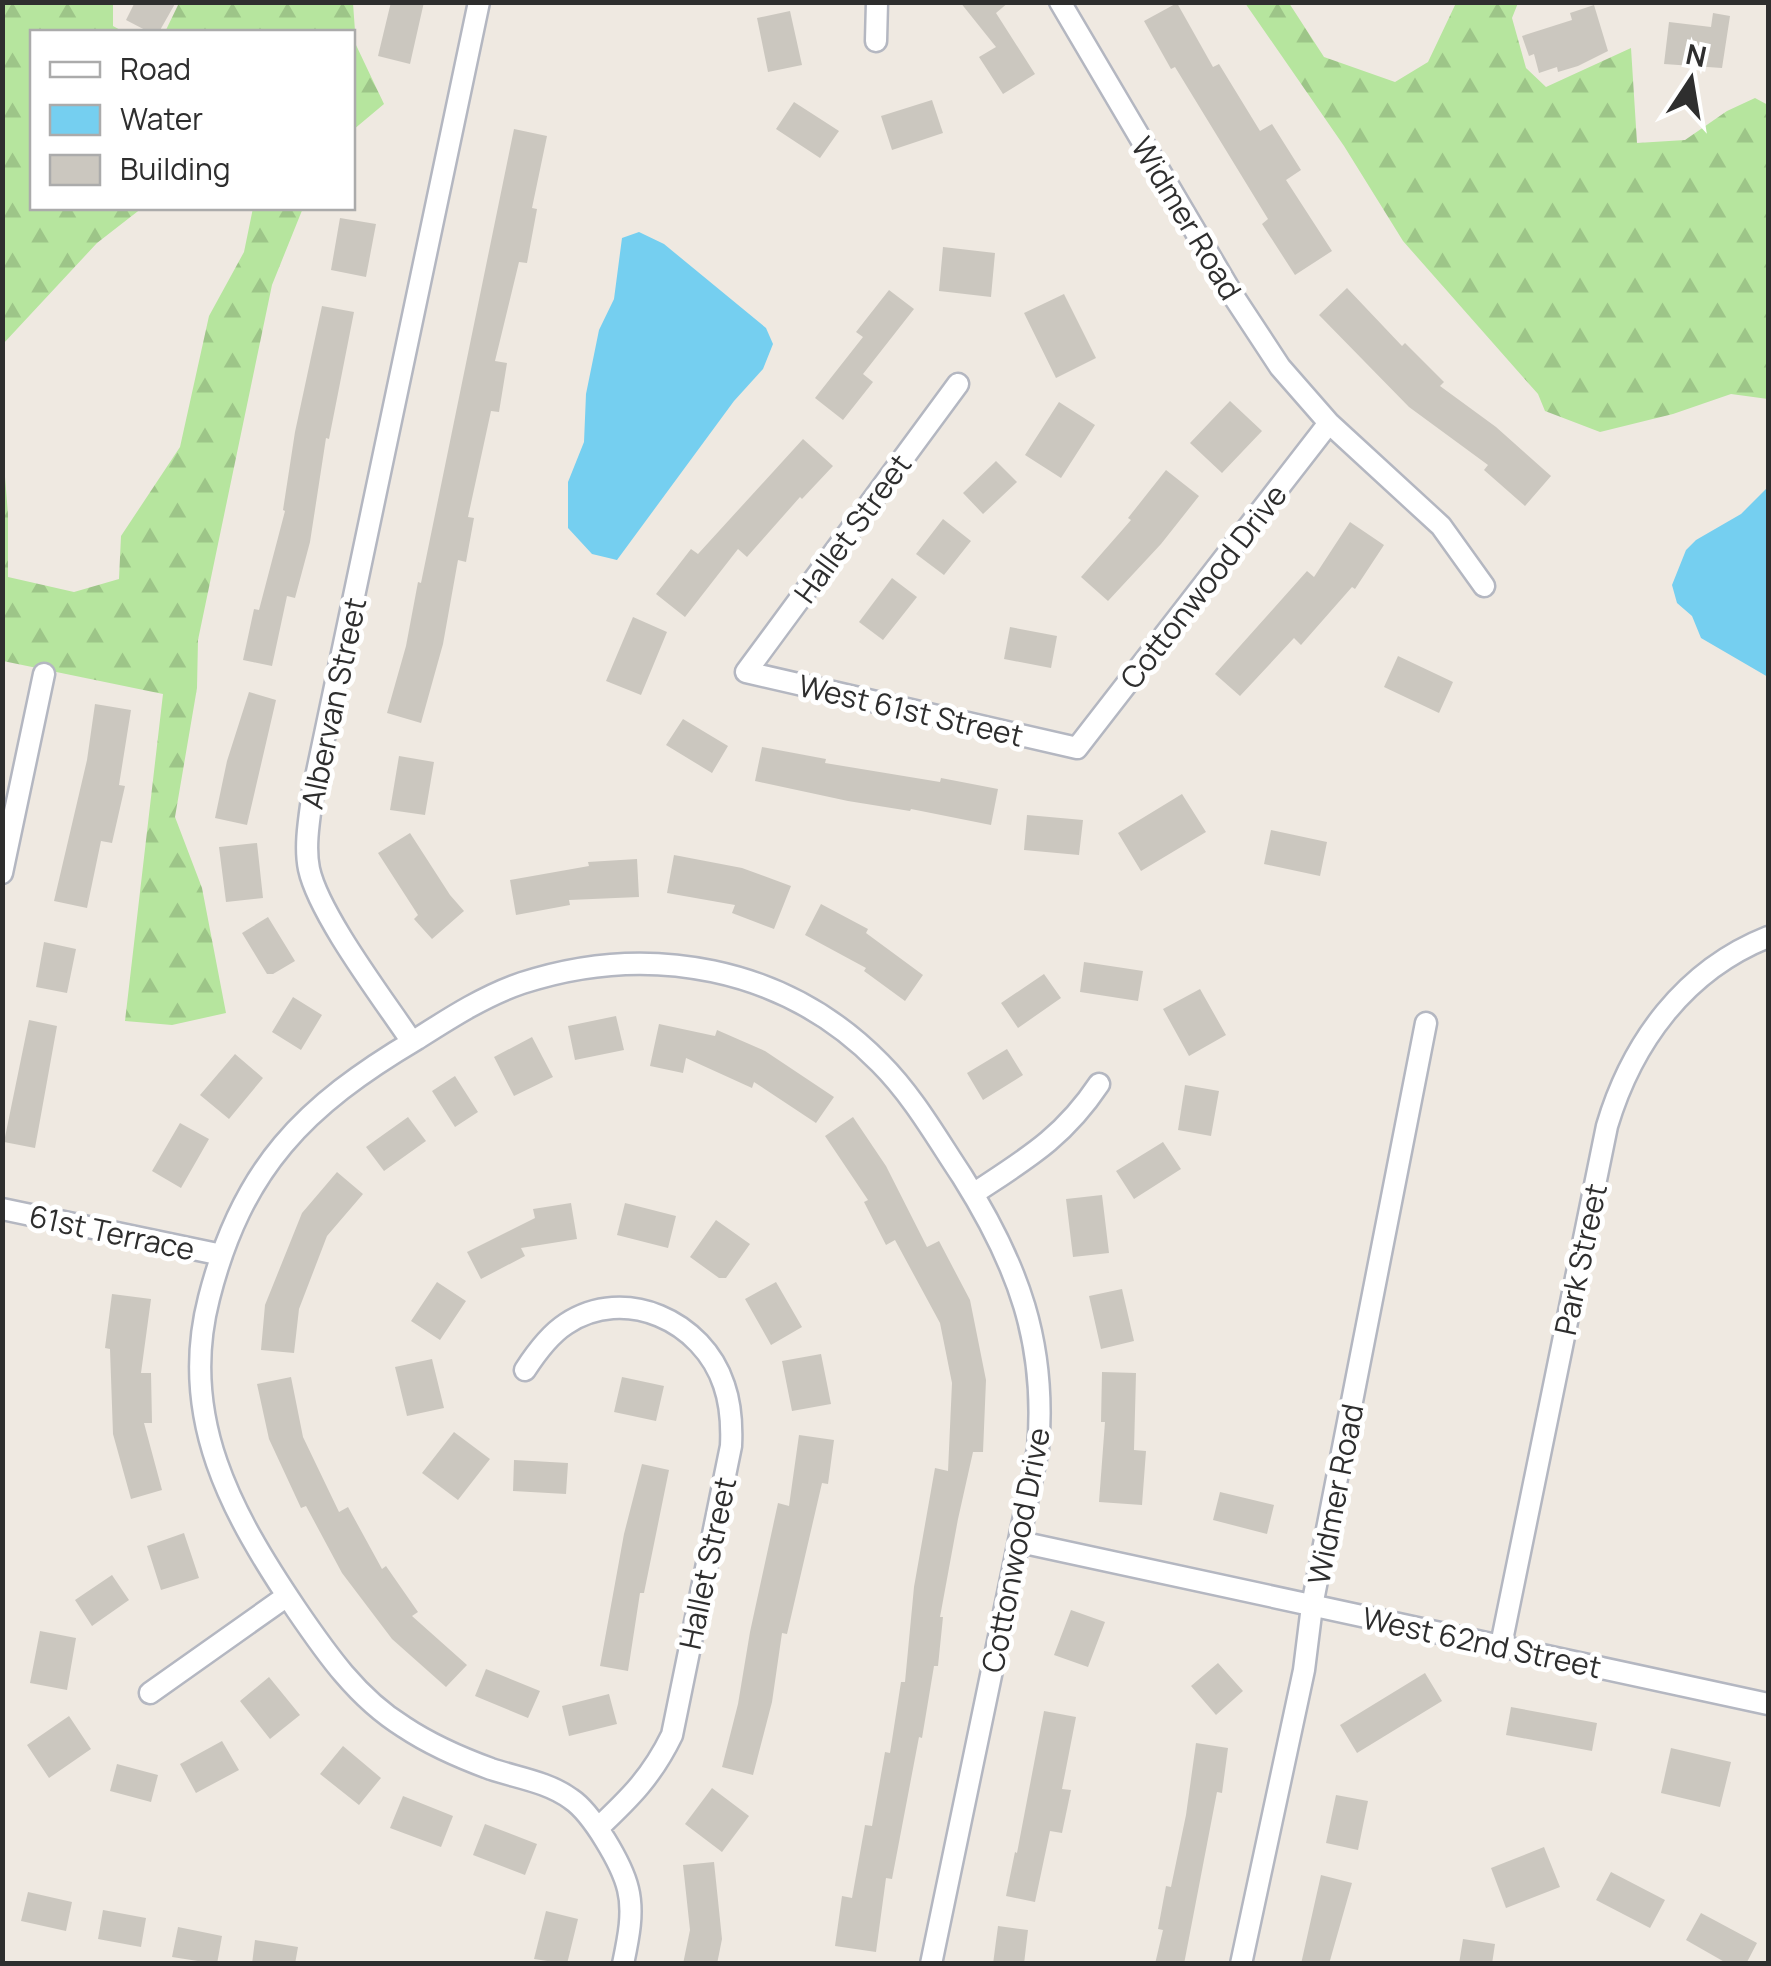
<svg xmlns="http://www.w3.org/2000/svg" width="1771" height="1966" font-family="Manrope,sans-serif">
	<defs>
		<pattern id="forest-firs" width="22" height="20" patternUnits="userSpaceOnUse" patternTransform="scale(2.5)"><rect width="22" height="20" fill="#b6e59e"/><path d="M5 1l3.5 6h-7zM16 11l3.5 6h-7z" fill="#9dc588"/></pattern>
	</defs>
	<rect width="100%" height="100%" fill="#efe9e1"/>
	<path fill="url(#forest-firs)" d="M3,2L113,3V26L124,32H32V208H142L97,243L3,344Z
		M179,3H353L356,45L384,104L353,130L352,32H165Z
		M1245,3H1289L1324,57L1395,82L1428,62L1456,3H1518L1512,18L1526,68L1546,87L1631,48L1637,143L1685,140L1727,111L1755,98L1768,105V399L1731,394L1673,414L1600,432L1545,411L1538,394L1403,241L1344,146Z
		M253,208H303L272,285L198,640L197,688L175,817L202,888L226,1013L172,1025L125,1021L163,694L3,661V452L8,514V577L74,592L119,579L121,536L180,447L209,316L244,252Z"/>
	<path fill="#75cff0" d="M639,232L664,244L766,328L773,344L763,369L734,401L617,560L592,554L568,528V482L584,442L586,394L599,330L614,299L622,238Z
		M1768,487V677L1701,638L1692,616L1677,603L1672,585L1686,550L1696,540L1741,514Z"/>
	<path fill="#cbc7bf" d="M135,2H176L159,32H149L126,20Z
		M391,2H424L410,64L378,56Z
		M960,2H1009L996,13L1035,74L1003,94L979,57L996,47Z
		M1177,3L1213,67L1219,64L1260,131L1272,124L1301,170L1286,180L1332,251L1295,275L1262,224L1268,219L1175,67L1171,69L1144,21Z
		M1594,5L1608,51L1578,66L1558,72L1557,67L1539,73L1534,54L1529,56L1522,36L1572,20L1570,13Z
		M790,11L802,65L768,72L757,18Z
		M1713,13L1730,16L1722,68L1664,64L1669,22L1711,27Z
		M932,100L943,133L892,150L881,116Z
		M794,102L839,131L820,158L776,129Z
		M514,129L547,136L532,208L537,209L527,263L519,262L495,361L507,363L499,412L491,411L468,517L474,518L466,562L458,560L443,644L421,723L387,713L406,646L418,582L421,583Z
		M340,218L376,224L366,277L331,270Z
		M943,247L995,253L991,297L939,291Z
		M1347,288L1402,346L1405,343L1444,382L1440,386L1496,427L1551,476L1525,506L1484,470L1488,465L1409,407L1319,315Z
		M889,290L914,309L863,374L873,382L843,420L815,398L863,337L856,332Z
		M1064,294L1096,358L1056,378L1024,313Z
		M322,306L354,312L329,439L326,438L310,542L295,598L287,596L272,666L243,660L254,609L259,610L285,511L283,510L295,432Z
		M1230,401L1262,431L1222,473L1190,443Z
		M1059,402L1095,425L1061,478L1025,455Z
		M803,439L833,466L802,499L800,497L747,557L738,549L685,617L656,594L691,549L698,554Z
		M996,461L1017,482L983,514L963,493Z
		M1166,470L1199,496L1161,544L1108,601L1081,577L1131,520L1128,518Z
		M943,519L971,541L944,575L916,554Z
		M1350,522L1384,545L1355,589L1352,587L1301,645L1294,638L1240,696L1215,674L1307,571L1314,577Z
		M892,578L917,597L883,640L859,622Z
		M633,617L667,632L641,695L606,681Z
		M1010,627L1057,636L1051,668L1004,659Z
		M1398,656L1453,682L1439,713L1384,687Z
		M249,692L276,700L247,825L215,818L227,761Z
		M95,704L131,710L119,785L125,786L112,843L101,841L87,908L54,901L87,760Z
		M683,719L728,746L712,773L666,745Z
		M762,747L826,759L825,763L940,782L941,778L998,789L991,825L911,809L910,811L848,801L755,781Z
		M399,756L434,762L425,815L390,810Z
		M1182,794L1206,832L1141,871L1118,833Z
		M1027,815L1083,820L1079,855L1024,850Z
		M1271,830L1327,842L1320,876L1264,864Z
		M410,833L450,895L464,911L432,939L414,919L418,915L378,853Z
		M257,843L263,898L226,902L219,847Z
		M674,855L742,868L791,886L774,929L732,913L735,905L667,893Z
		M637,859L639,897L569,900L570,905L516,915L510,880L589,866L588,862Z
		M821,904L868,929L866,933L923,975L905,1001L864,971L866,968L805,935Z
		M268,917L295,961L273,974H267L242,933Z
		M44,942L76,949L67,993L36,987Z
		M1084,962L1143,971L1138,1001L1080,992Z
		M1044,974L1061,998L1018,1028L1001,1003Z
		M1200,989L1226,1035L1189,1056L1163,1009Z
		M293,997L322,1015L301,1050L272,1032Z
		M616,1016L624,1050L575,1060L568,1026Z
		M29,1020L57,1026L35,1148L4,1142Z
		M659,1024L715,1036L717,1030L765,1051L834,1097L816,1123L754,1082L752,1088L686,1058L683,1073L650,1066Z
		M532,1037L553,1077L514,1096L494,1057Z
		M1007,1049L1023,1075L983,1100L967,1073Z
		M235,1054L263,1078L229,1119L200,1095Z
		M455,1076L478,1112L455,1127L432,1091Z
		M1185,1085L1219,1091L1211,1136L1178,1130Z
		M408,1117L426,1141L384,1171L366,1147Z
		M853,1117L886,1166L927,1247L939,1241L970,1300L986,1380L983,1452H973L958,1519L940,1617H943L938,1666H934L922,1738L919,1737L892,1879L886,1878L876,1952L835,1946L842,1896L852,1898L865,1825L872,1826L885,1752L890,1753L901,1682H905L914,1587L935,1468L948,1471L952,1383L940,1323L895,1240L886,1245L864,1202L868,1200L825,1136Z
		M180,1123L209,1139L181,1188L152,1171Z
		M1163,1142L1181,1169L1134,1199L1116,1171Z
		M337,1172L363,1194L327,1236L299,1309L294,1353L261,1350L265,1305L302,1213Z
		M1102,1195L1109,1253L1073,1257L1066,1199Z
		M571,1203L577,1239L521,1248L525,1256L481,1279L467,1252L535,1218L533,1209Z
		M625,1203L676,1216L668,1248L617,1235Z
		M716,1220L750,1244L726,1278H719L690,1257Z
		M437,1282L466,1301L440,1340L411,1321Z
		M776,1282L802,1327L771,1345L745,1299Z
		M1122,1289L1134,1341L1101,1349L1089,1296Z
		M112,1294L151,1299L141,1373H151L152,1423H144L162,1490L131,1499L113,1434L110,1349L105,1348Z
		M821,1354L831,1404L792,1411L782,1361Z
		M432,1359L444,1408L407,1416L395,1367Z
		M1102,1372L1136,1373L1134,1450L1146,1451L1142,1505L1099,1502L1105,1422H1101Z
		M291,1377L303,1437L339,1512L348,1507L382,1569L386,1566L418,1612L412,1616L467,1665L446,1687L392,1639L342,1573L306,1506L301,1508L269,1439L257,1384Z
		M622,1377L664,1386L656,1421L614,1412Z
		M454,1432L490,1459L458,1500L422,1473Z
		M799,1435L834,1440L828,1484L822,1483L787,1634L782,1633L772,1702L753,1775L722,1767L738,1704L750,1632L778,1503L789,1506Z
		M514,1460L568,1463L566,1494L513,1491Z
		M642,1464L669,1470L644,1593H640L628,1671L600,1666L624,1534Z
		M1220,1492L1274,1505L1267,1534L1213,1520Z
		M184,1533L199,1578L161,1590L147,1546Z
		M112,1575L129,1600L92,1626L75,1600Z
		M1071,1610L1105,1622L1088,1667L1054,1655Z
		M40,1631L76,1638L67,1690L30,1683Z
		M1218,1663L1243,1691L1216,1715L1191,1686Z
		M486,1669L540,1691L528,1718L475,1696Z
		M1425,1673L1442,1701L1357,1753L1340,1725Z
		M269,1677L300,1715L270,1739L240,1701Z
		M609,1694L617,1724L569,1736L562,1706Z
		M1511,1707L1597,1723L1592,1751L1506,1735Z
		M1044,1711L1076,1717L1062,1789L1071,1790L1062,1833L1050,1831L1035,1902L1006,1896L1015,1852L1017,1853Z
		M69,1716L91,1749L49,1778L27,1745Z
		M222,1741L239,1770L196,1793L180,1764Z
		M1196,1743L1228,1748L1222,1793L1217,1792L1184,1964H1155L1163,1930L1158,1929L1166,1886L1171,1887L1186,1815Z
		M343,1746L381,1778L359,1805L320,1774Z
		M1671,1748L1731,1762L1720,1807L1661,1793Z
		M117,1764L158,1775L151,1802L110,1791Z
		M712,1788L749,1816L722,1852L685,1824Z
		M1336,1795L1368,1801L1358,1850L1326,1843Z
		M403,1796L453,1816L441,1847L390,1828Z
		M485,1824L537,1844L525,1875L473,1855Z
		M1544,1847L1560,1887L1506,1908L1491,1868Z
		M714,1862L722,1939L717,1964H683L690,1930L683,1865Z
		M1611,1872L1665,1900L1650,1928L1596,1900Z
		M1321,1875L1352,1883L1329,1964H1301Z
		M28,1892L72,1902L66,1931L21,1921Z
		M103,1910L146,1918L141,1947L98,1939Z
		M546,1911L578,1919L567,1964L534,1959Z
		M1701,1913L1757,1943L1746,1964H1728L1686,1940Z
		M998,1926L1028,1930L1024,1964H993Z
		M178,1927L222,1936L217,1964L172,1957Z
		M1463,1939L1495,1944L1492,1964H1459Z
		M255,1940L298,1947L295,1964H252Z"/>
	<g fill="none" stroke-linecap="round" stroke-linejoin="round">
		<defs>
			<path id="minor" d="M1060,2L1234,297L1280,367L1329,423L1441,526L1484,586
				M876,41L877,2
				M958,384L746,672L1077,748L1329,423
				M2,873L44,674
				M412,1042C384,1000 319,915 309,869C304,845 310,815 313,791L479,2
				M973,1194C1026,1159 1063,1138 1099,1084
				M2,1209L222,1255
				M525,1370C536,1353 549,1335 566,1324C625,1285 703,1321 724,1385C731,1405 732,1425 731,1446L672,1735C652,1776 631,1797 598,1828
				M1020,1542L1768,1704
				M1501,1645L1607,1126C1632,1042 1685,970 1768,937
				M150,1693L287,1596
				M623,1964C628,1940 634,1913 628,1889C622,1864 592,1813 571,1799C548,1782 518,1778 491,1769C461,1758 431,1745 404,1727C357,1698 326,1653 296,1609C232,1514 178,1418 209,1298C242,1168 304,1106 417,1039C450,1018 484,996 522,983C648,942 785,966 880,1063C913,1096 936,1137 962,1176C1018,1265 1047,1343 1038,1449L931,1964
				M1241,1964L1304,1670L1312,1606L1426,1023"/>
		</defs>
		<use href="#minor" stroke="#b4b7c1" stroke-width="25"/>
		<use href="#minor" stroke="#fff" stroke-width="20"/>
	</g>
	<g text-anchor="middle" dominant-baseline="central" stroke-width="10" stroke-linejoin="round" paint-order="stroke">
		<g font-size="30" fill="#2e2e2e" stroke="#fff">
			<text transform="translate(1187 218) rotate(59)">Widmer Road</text>
			<text transform="translate(852 528) rotate(-54)">Hallet Street</text>
			<text transform="translate(1203 586) rotate(-52)">Cottonwood Drive</text>
			<text transform="translate(333 703) rotate(-78)">Albervan Street</text>
			<text transform="translate(911 710) rotate(13)">West 61st Street</text>
			<text transform="translate(112 1232) rotate(12)">61st Terrace</text>
			<text transform="translate(1580 1259) rotate(-78)">Park Street</text>
			<text transform="translate(1335 1494) rotate(-79)">Widmer Road</text>
			<text transform="translate(1015 1550) rotate(-79)">Cottonwood Drive</text>
			<text transform="translate(707 1563) rotate(-78)">Hallet Street</text>
			<text transform="translate(1482 1642) rotate(12)">West 62nd Street</text>
		</g>
	</g>
	<rect width="1771" height="1966" fill="none" stroke="#2e2e2e" stroke-width="10"/>
	<rect x="30" y="30" width="325" height="180" fill="#ffffff" stroke="#ababab" stroke-width="2.5"/>
	<rect x="50" y="62" width="50" height="15" fill="#ffffff" stroke="#ababab" stroke-width="2.5"/>
	<text x="120" y="80" font-size="30" fill="#2e2e2e">Road</text>
	<rect x="50" y="105" width="50" height="30" fill="#75cff0" stroke="#ababab" stroke-width="2.5"/>
	<text x="120" y="130" font-size="30" fill="#2e2e2e">Water</text>
	<rect x="50" y="155" width="50" height="30" fill="#cbc7bf" stroke="#ababab" stroke-width="2.5"/>
	<text x="120" y="180" font-size="30" fill="#2e2e2e">Building</text>
	<g transform="translate(1691 80) rotate(12)" stroke="#ffffff" stroke-width="8" paint-order="stroke">
	<path d="M0-8L18 38L0 25L-18 38Z" fill="#2e2e2e"/>
	<text y="-15" font-size="28" font-weight="bold" text-anchor="middle" fill="#2e2e2e">N</text>
	</g>
</svg>
